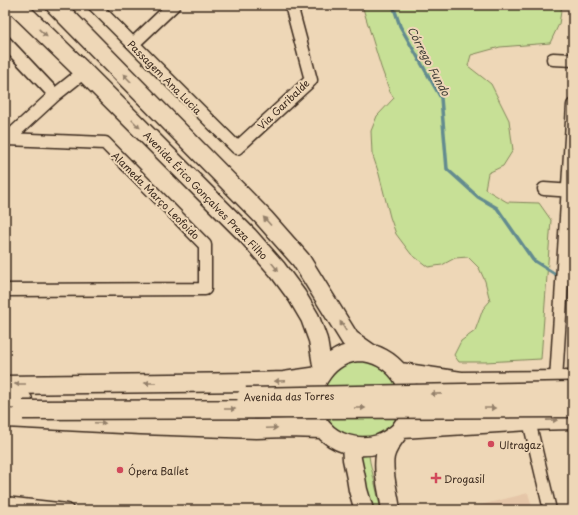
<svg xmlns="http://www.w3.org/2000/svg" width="578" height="515" font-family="'Playpen Sans',sans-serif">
	<rect width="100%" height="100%" fill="#eed7b7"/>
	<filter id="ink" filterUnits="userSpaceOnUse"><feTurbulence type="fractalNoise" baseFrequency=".025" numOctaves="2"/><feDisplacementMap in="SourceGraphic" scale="8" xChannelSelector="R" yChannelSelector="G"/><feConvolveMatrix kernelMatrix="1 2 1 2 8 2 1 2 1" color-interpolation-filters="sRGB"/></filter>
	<g filter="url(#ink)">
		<path fill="#e5c6a8" d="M528,493L533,510H462Z"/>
		<path fill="#c7e096" stroke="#81855a" d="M362,5H562L559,24L550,43L500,47L471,55L468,66L491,84L509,120L513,150L503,166L488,173L485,189L507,202L539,203L551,220L541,359L485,362H459L454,355L461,341L475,331L483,309L490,301L485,281L479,268L468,257L455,258L442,265L428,267L411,254L396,234L390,217L379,174L372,153L371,131L377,116L394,98L390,92L381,67Z
			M367,360L397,377L400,419L381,437L358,440L340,433L332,425L326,415L324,392L328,381L333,374L341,367L346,364L356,361Z
			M360,452L372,453L369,456L370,462L381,510H370Z"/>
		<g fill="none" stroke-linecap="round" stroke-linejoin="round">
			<path stroke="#638b8f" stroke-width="3.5" d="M393,5L400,26L441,98L447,169L478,197L497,208L533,260L560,277
				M565,279L573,280"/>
			<defs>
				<path id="minor" d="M94,5L237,148L311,80L291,5
					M5,42L55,95
					M133,44L174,5
					M553,59L573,60
					M5,141L55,95L84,72
					M544,189L573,191
					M5,290L205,289V245L105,143L7,139
					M556,380L573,105
					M529,421L550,510
					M5,503L67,510"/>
				<path id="primary" d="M15,5L84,72L248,236L277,269L297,296L310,318L318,340L323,371
					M55,5L264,218L301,260L350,339L370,353
					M400,372L461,381L573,380
					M5,385L253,382L284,381L319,376
					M5,399L23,400
					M5,418L141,425L256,429L288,428L322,429
					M351,446L352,459L356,478L358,490L364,510
					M391,510C389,494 382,472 385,456C388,442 401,432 407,419C420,388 392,352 359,352C344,353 332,360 323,372C291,413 334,457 379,444C388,441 395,435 402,429L529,421L573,420"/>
			</defs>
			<use href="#minor" stroke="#3b2a1e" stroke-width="15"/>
			<use href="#primary" stroke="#3b2a1e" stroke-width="21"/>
			<use href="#minor" stroke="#eed7b7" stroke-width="12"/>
			<use href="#primary" stroke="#eed7b7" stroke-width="18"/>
			<defs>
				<path id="primary-bridge" d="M246,397L573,391
					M23,410L573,408"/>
			</defs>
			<use href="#primary-bridge" stroke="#3b2a1e" stroke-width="21" stroke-linecap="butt"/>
			<use href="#primary-bridge" stroke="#eed7b7" stroke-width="18"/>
		</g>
		<defs><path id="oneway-solid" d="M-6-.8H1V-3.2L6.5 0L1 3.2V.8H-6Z"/></defs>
		<g fill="#94806a">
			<use href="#oneway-solid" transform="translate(43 33) rotate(44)"/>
			<use href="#oneway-solid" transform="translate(127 78) rotate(-134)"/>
			<use href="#oneway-solid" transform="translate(136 124) rotate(45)"/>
			<use href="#oneway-solid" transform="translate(267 221) rotate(-132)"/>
			<use href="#oneway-solid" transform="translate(275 267) rotate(51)"/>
			<use href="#oneway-solid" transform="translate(343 326) rotate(-122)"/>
			<use href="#oneway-solid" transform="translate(280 381) rotate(177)"/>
			<use href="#oneway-solid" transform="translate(150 383) rotate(180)"/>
			<use href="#oneway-solid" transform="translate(20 384) rotate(180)"/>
			<use href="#oneway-solid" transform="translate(436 394) rotate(179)"/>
			<use href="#oneway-solid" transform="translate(360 408)"/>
			<use href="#oneway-solid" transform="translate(490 408)"/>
			<use href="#oneway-solid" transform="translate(230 409)"/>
			<use href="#oneway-solid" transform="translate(552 420) rotate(-1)"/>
			<use href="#oneway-solid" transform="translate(100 423) rotate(3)"/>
			<use href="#oneway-solid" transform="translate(272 428) rotate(-2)"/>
		</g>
	</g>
	<g fill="#d1495b" stroke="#eed7b7" stroke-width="1.5">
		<circle cx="491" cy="444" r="4"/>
		<circle cx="120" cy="470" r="4"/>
		<path d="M434 472h4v4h4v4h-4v4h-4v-4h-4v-4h4z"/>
	</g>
	<g text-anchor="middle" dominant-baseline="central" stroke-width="4" stroke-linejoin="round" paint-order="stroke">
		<g font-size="10" fill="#3b2a1e" stroke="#eed7b7">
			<text transform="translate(165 77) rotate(45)">Passagem Ana Lucia</text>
			<text transform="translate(283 104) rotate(-44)">Via Garibalde</text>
			<text transform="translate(156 195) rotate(45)">Alameda Março Leofoido</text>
			<text transform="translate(206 195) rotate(46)">Avenida Érico Gonçalves Preza Filho</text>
			<text transform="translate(289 396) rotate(-1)">Avenida das Torres</text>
		</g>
		<g font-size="10" fill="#3b2a1e" stroke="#eed7b7" text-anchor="start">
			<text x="499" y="444">Ultragaz</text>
			<text x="128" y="470">Ópera Ballet</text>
			<text x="444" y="478">Drogasil</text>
		</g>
		<g font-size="11" font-style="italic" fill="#45423a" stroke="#eed7b7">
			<text transform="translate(429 61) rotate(62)">Córrego Fundo</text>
		</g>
	</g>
	<rect width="578" height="515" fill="none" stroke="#eed7b7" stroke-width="20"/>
	<rect x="10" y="10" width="558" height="495" fill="none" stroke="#3b2a1e" stroke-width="1.5" filter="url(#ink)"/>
</svg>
